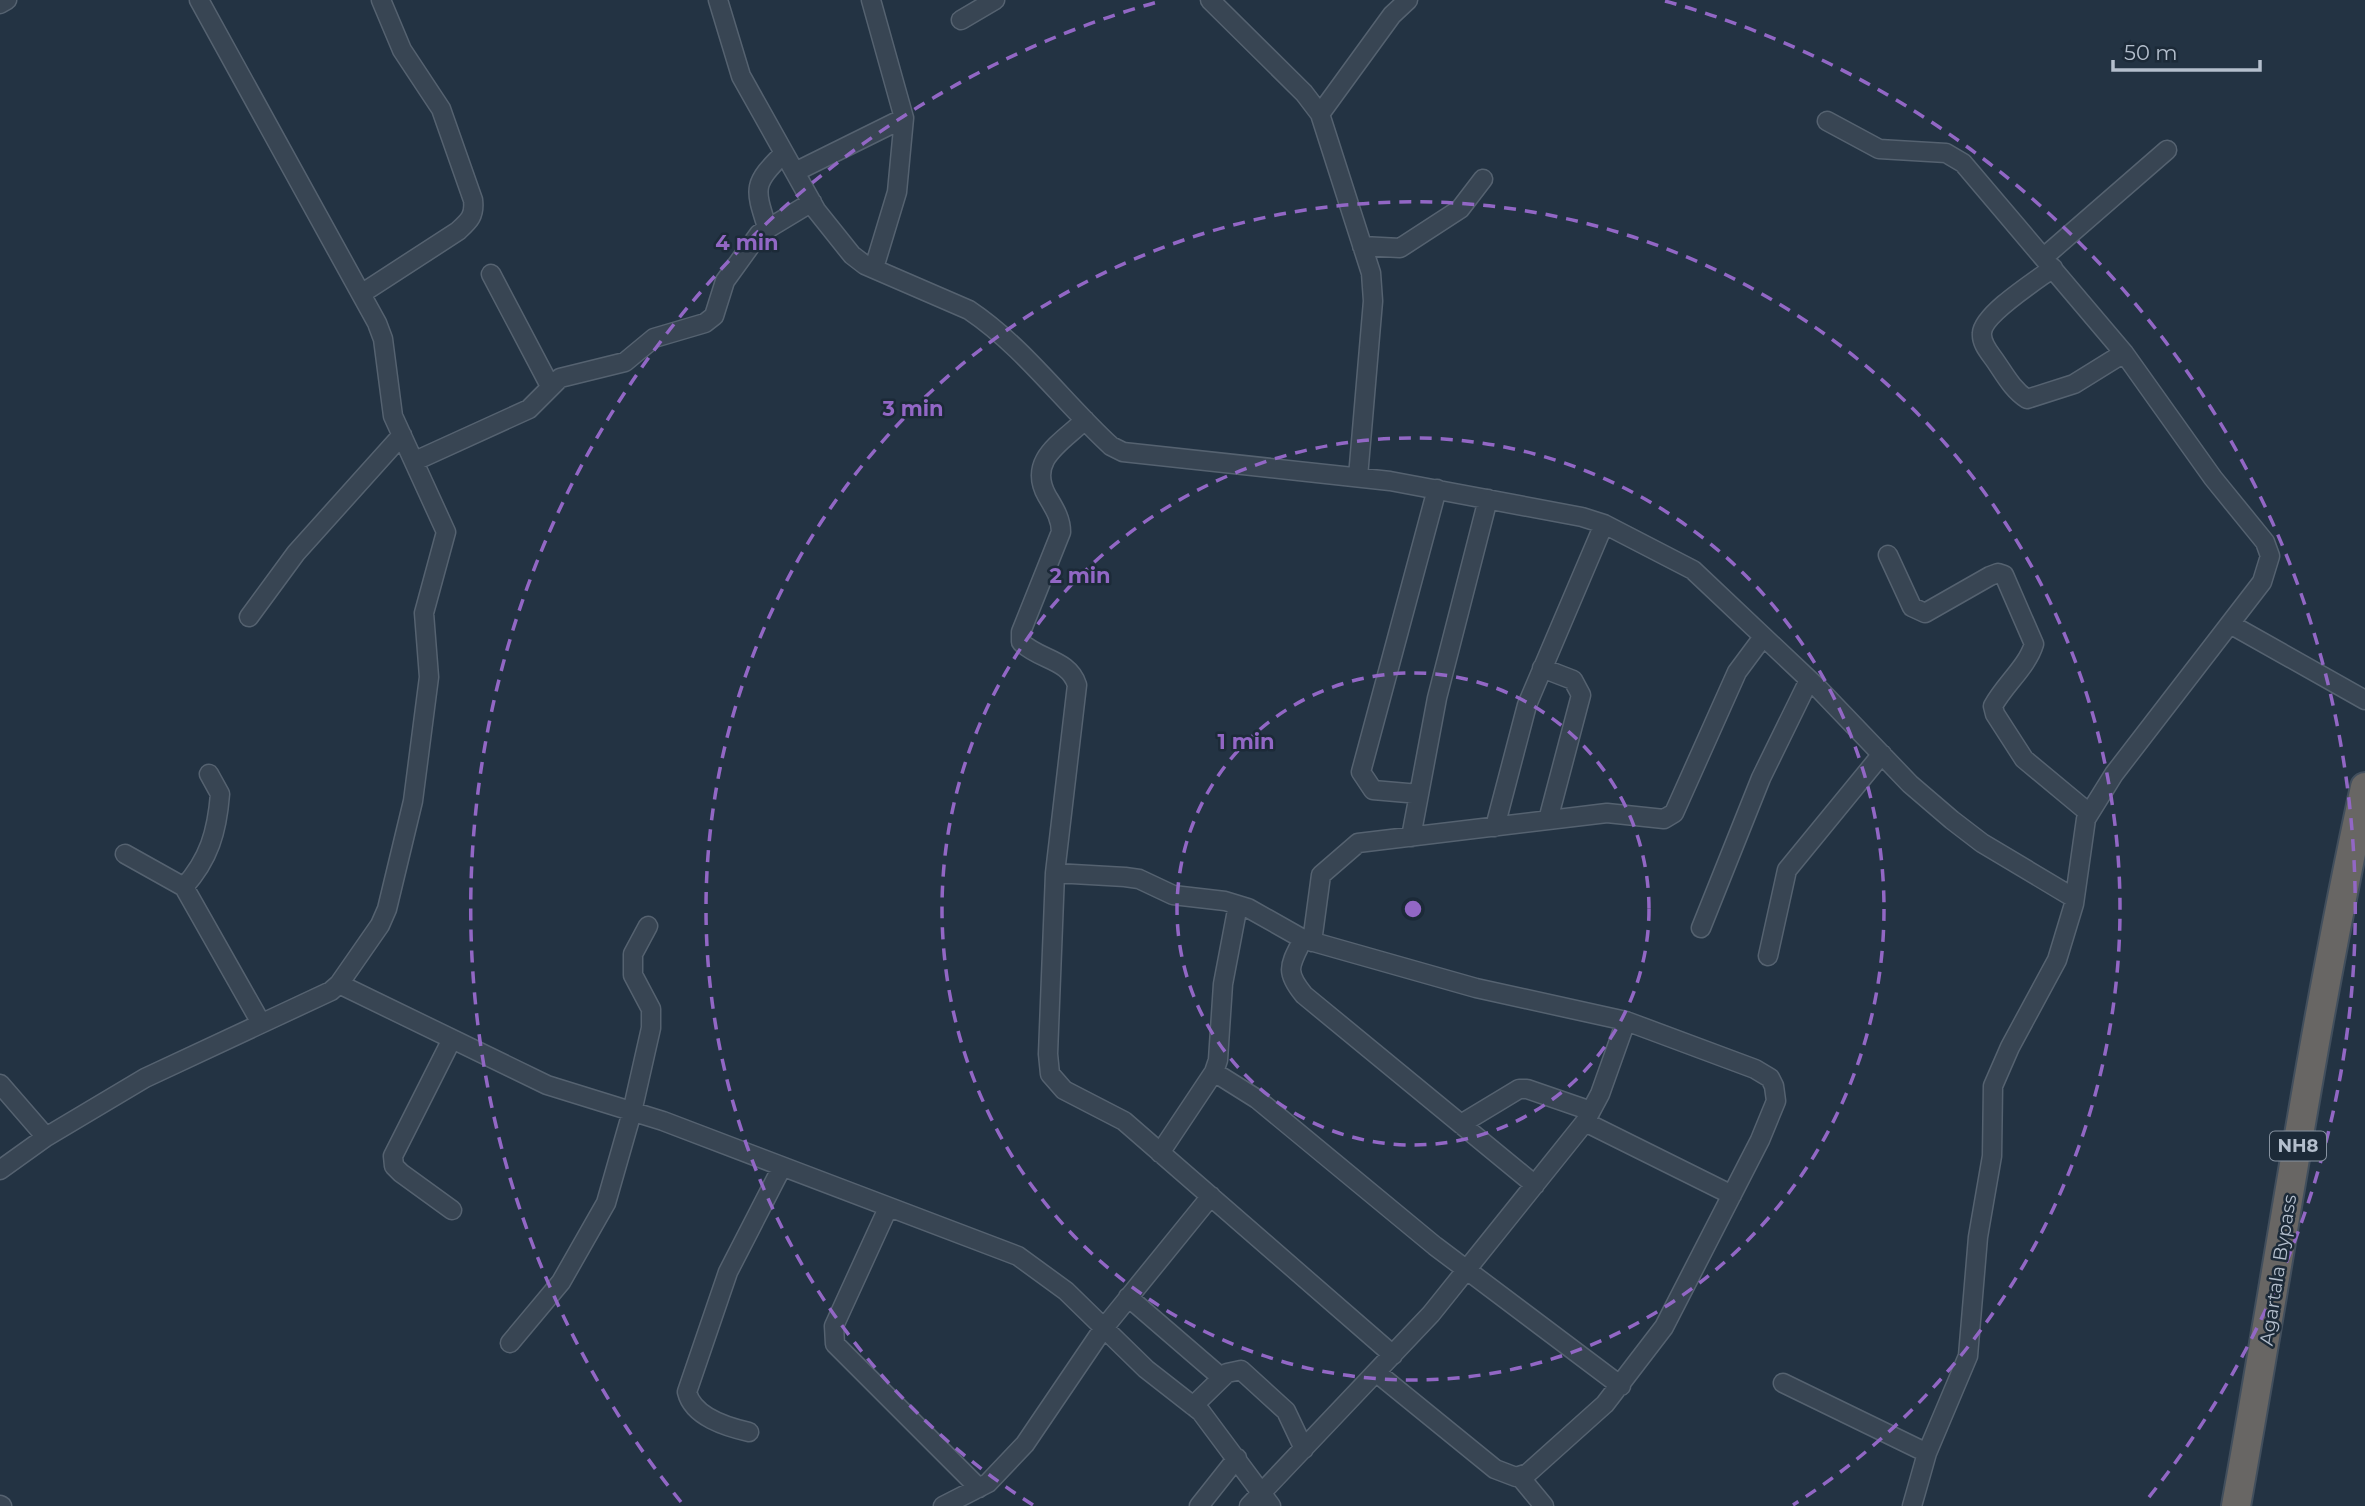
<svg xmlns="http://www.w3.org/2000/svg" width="2365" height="1506" font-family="Montserrat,sans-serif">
	<rect width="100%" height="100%" fill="#233343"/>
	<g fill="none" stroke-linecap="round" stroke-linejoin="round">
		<defs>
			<path id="minor" d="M718,0L741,76L816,210L852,255L865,265L969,310C1024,347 1063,402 1111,446L1123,452L1390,481L1582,517L1604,524L1693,570L1818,688L1910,784L1952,820L1982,843L2074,898
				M871,0L904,118L897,192L874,268
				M1210,0L1304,93L1320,114L1371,273L1373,301L1358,477
				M0,4L7,0
				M961,20L995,0
				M1320,114L1392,15L1408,0
				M1827,121L1879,149L1946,153L1963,163L2124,353L2213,478L2265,542L2270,556L2262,582L2114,774L2086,819L2074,904L2057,960L2010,1047L1993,1086L1992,1156L1978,1237L1968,1356L1927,1453L1912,1506
				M795,172L904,118
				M767,227C754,187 753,184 784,153
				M1362,246L1400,248L1460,209L1483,179
				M2044,257L2167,150
				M2053,268C2037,280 1983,314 1982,333C1981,344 1990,353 1996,362C2005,375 2013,390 2027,399L2074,384L2124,353
				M491,274L550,386
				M361,294L458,231C469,221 475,216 473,200L441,109L402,50L381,0
				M1085,420C1061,443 1027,460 1047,496C1054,508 1061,518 1061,532L1021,632V642C1039,660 1069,659 1077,685L1055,873L1048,1054L1050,1074L1064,1090L1124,1121L1393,1355
				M415,461L529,409L560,378L625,362L654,338L705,323L714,316L725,281L759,234L812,202
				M1888,555L1912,607L1925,613L1990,576L1998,573L2004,575L2034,644C2027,667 2005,684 1993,706L1995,714L2024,759L2089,813
				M249,617L296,553L402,435
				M2230,624L2365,700
				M1542,668L1573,680L1581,695L1548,820
				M1419,794L1373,790L1361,772L1437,489
				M1495,827L1527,705L1604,524
				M1411,837L1437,698L1488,499
				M125,854L184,887L261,1023
				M1055,873L1125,877L1139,879L1173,895L1225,901L1248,908L1303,939L1476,988L1626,1021L1755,1069L1770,1078L1774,1086L1776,1101L1760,1140L1664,1327L1605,1404L1528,1473L1516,1477L1495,1469L1377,1373
				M184,887C209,859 217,832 220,794L209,774
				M1701,928L1761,778L1809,680
				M1303,939C1290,965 1284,971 1304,995L1535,1185
				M1312,942L1321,875L1358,843L1607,813L1664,819L1674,813L1737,672L1763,637
				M1768,956L1787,870L1882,754
				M339,984L547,1085L663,1121L1018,1256L1066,1291L1146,1369L1201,1412L1271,1506
				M452,1039L393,1156L394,1166L401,1173L452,1210
				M1214,1072L1257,1099L1435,1246L1621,1386
				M0,1084L46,1137
				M1585,1122L1732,1195
				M1461,1124L1519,1089H1527L1591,1111
				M1160,1153L1214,1072L1218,1060L1223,984L1238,905
				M0,1170L46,1137L145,1078L331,991L339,984L380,925L387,909L413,801L429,677L424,613L446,532L393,416L383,339L377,323L199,0
				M888,1208L834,1326L835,1344L979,1488
				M1128,1297L1222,1378
				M510,1343L561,1282L606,1203L632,1112L651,1028V1009L633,975V954L648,926
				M1783,1383L1927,1453
				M1193,1406L1227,1373L1241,1370L1286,1411L1304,1449
				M749,1432C727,1427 693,1417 687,1392L728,1272L782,1167
				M1520,1477L1544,1506
				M0,1505L2,1506
				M943,1506L988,1483L1025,1444L1103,1329L1211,1196
				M1199,1506L1237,1458
				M1249,1506L1431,1314L1585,1122L1600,1094L1626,1021"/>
			<path id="trunk" d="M2236,1506C2279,1266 2313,1025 2365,787"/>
		</defs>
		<use href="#minor" stroke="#556270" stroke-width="21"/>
		<use href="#trunk" stroke="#424f5d" stroke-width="32"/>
		<use href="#minor" stroke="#384553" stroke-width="18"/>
		<use href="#trunk" stroke="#686664" stroke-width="28"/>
	</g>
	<g fill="none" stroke="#9267c5" stroke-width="3.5" stroke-dasharray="12 9">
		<circle cx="1413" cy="909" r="236"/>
		<circle cx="1413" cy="909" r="471"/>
		<path d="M1033 1505A707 707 0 1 1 1793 1505"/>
		<path d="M681 1502A942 942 0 0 1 1161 1M1665 1A942 942 0 0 1 2145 1502"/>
	</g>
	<g text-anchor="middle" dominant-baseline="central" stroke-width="5" stroke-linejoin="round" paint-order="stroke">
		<rect fill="#1c2a38" stroke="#8692a0" stroke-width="2" x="2270" y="1131.5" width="56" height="29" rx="5"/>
		<g font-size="18" font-weight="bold" fill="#b4bfcd">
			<text x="2298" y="1146">NH8</text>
		</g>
		<g font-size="19" fill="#b4bfcd" stroke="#1c2a38">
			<text transform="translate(2278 1270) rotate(-81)">Agartala Bypass</text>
		</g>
	</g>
	<circle cx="1413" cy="909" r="10" fill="#9267c5" stroke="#1c2a38" stroke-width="3.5"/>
	<g font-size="21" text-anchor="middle" font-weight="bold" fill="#9267c5" stroke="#1c2a38" stroke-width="5" stroke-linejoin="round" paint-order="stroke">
		<text x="747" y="250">4 min</text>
		<text x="913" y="416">3 min</text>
		<text x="1080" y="583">2 min</text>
		<text x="1246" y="749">1 min</text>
	</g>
	<path d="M2113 60v10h147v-10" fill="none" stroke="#b4bfcd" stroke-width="3.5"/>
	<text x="2124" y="60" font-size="21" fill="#b4bfcd" stroke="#1c2a38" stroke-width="5" paint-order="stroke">50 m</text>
</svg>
